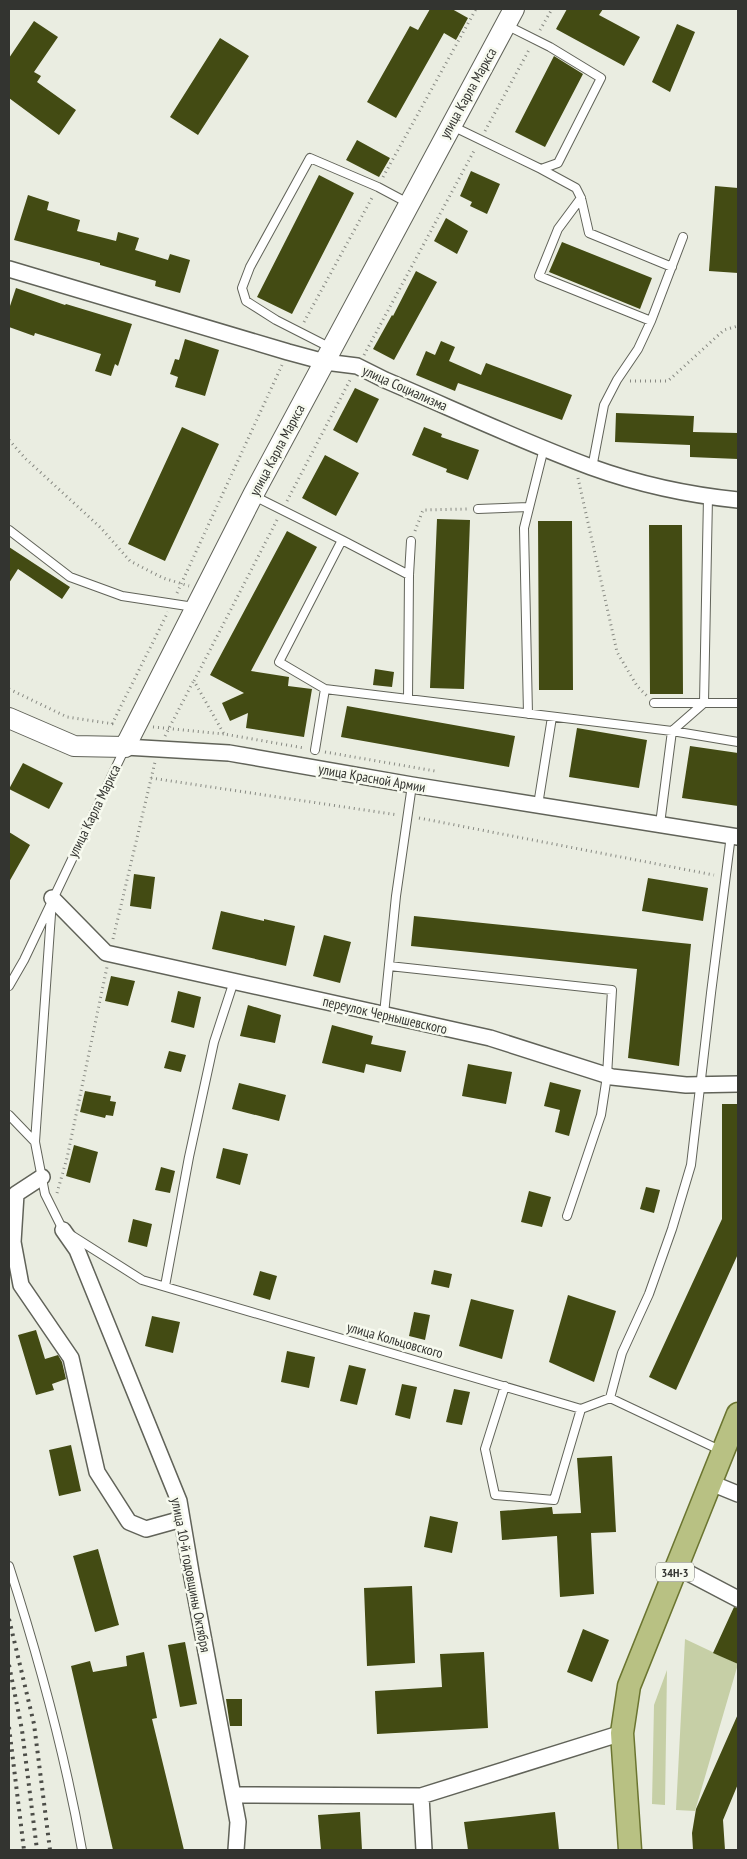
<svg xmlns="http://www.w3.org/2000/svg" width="747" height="1859" font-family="'PT Sans Narrow',sans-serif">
	<rect width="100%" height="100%" fill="#eaede1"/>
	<path fill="#c6cfa6" d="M685,1639L738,1664L695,1811L676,1810Z
		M667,1670L665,1805L652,1804L654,1705Z"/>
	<path fill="#434b13" d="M430,9H452L468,18L456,40L444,33L396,118L367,102L410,26L418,30Z
		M567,9H603L599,15L640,37L624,66L556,29Z
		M34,21L58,37L34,72L41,76L37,82L76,110L59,135L9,98V58Z
		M677,24L695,32L670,92L652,82Z
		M220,38L249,56L198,135L170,117Z
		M554,56L583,74L545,147L515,132Z
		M357,140L390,158L379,177L346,160Z
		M471,171L500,184L487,214L470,206L472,202L460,196Z
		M319,175L354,193L292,314L257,297Z
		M715,186L738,188V273L709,271Z
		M28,195L49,202L47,210L80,220L77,231L116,241L118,232L139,238L135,250L168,260L170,254L190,260L180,293L155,286L156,281L100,265V263L14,240Z
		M446,218L468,231L457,254L434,241Z
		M562,242L652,278L640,309L549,272Z
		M416,271L437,282L394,360L373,349L392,315L393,316Z
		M16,288L65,305L66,304L132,324L118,366L115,364L111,376L95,371L101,354L35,333L34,336L9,327V309Z
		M185,339L219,350L205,396L175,387L178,377L170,374L175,359L179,360Z
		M441,341L455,347L449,361L481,375L486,363L572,395L562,420L458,383L455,391L416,375L426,351L435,355Z
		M355,388L379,399L357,443L333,430Z
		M616,413L694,416L693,432L738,433V459L690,457V445L615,442Z
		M182,427L219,444L165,561L128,544Z
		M424,427L442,434L441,437L479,450L468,480L446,472L447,469L412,455Z
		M325,455L359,473L336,516L302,498Z
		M437,519L470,520L464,689L430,688Z
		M538,521H572L573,690H539Z
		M649,525H682L683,694H650Z
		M287,531L317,547L251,671L289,677L288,686L312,689L304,737L246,728L248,713L230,721L222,703L244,693L210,675Z
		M9,547L70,587L62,599L18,569L9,583Z
		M375,669L394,672L392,687L373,685Z
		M347,706L515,736L509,767L341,737Z
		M577,728L647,740L639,788L569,777Z
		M690,746L738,753V806L682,798Z
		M23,763L63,783L49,809L9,789Z
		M9,832L30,845L9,882Z
		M134,874L155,877L151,909L130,906Z
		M648,878L708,888L703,921L642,911Z
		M221,911L264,921V919L295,926L286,966L212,949Z
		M414,916L691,944L679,1066L628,1058L637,969L411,946Z
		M324,935L351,942L340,983L313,976Z
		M111,976L135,981L128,1006L105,1001Z
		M178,991L201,997L194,1028L171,1022Z
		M248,1005L281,1015L275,1043L240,1036Z
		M332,1025L373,1036L371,1044L406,1051L401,1072L366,1064L364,1073L322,1063Z
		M169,1051L186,1055L181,1072L164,1068Z
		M468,1064L512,1072L506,1104L462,1096Z
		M550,1082L581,1090L569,1136L555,1132L560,1110L544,1106Z
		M239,1083L286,1095L279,1121L232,1109Z
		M85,1091L111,1096L110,1101L116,1102L113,1116L106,1115L105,1118L80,1112Z
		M722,1104H738V1254L676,1390L649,1377L722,1219Z
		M74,1145L98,1152L90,1183L66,1176Z
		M223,1148L248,1154L240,1185L216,1178Z
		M161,1167L175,1171L170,1193L155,1190Z
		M646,1187L660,1190L654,1213L640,1209Z
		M529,1191L551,1197L542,1227L521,1222Z
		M133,1219L152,1224L147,1247L128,1242Z
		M434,1270L452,1274L449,1288L431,1284Z
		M260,1271L277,1276L270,1300L253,1295Z
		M568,1295L616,1311L594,1382L549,1362Z
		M471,1299L514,1310L502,1359L459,1346Z
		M414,1312L430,1315L425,1340L409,1336Z
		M152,1316L180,1322L173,1353L145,1346Z
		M36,1330L45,1359L58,1355L62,1362L66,1379L52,1384L54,1390L36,1395L18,1335Z
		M287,1351L315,1357L309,1388L281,1382Z
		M349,1365L366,1369L357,1405L340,1401Z
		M402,1384L417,1387L410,1419L395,1415Z
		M454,1389L470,1392L462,1425L446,1422Z
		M71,1445L81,1491L59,1496L49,1450Z
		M612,1456L616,1532L591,1533L594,1594L560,1597L557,1536L502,1540L500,1511L552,1507L553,1514L581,1513L577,1458Z
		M430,1516L458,1522L452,1553L424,1547Z
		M98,1549L119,1625L95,1632L73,1556Z
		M412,1586L415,1663L367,1666L364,1588Z
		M734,1607L738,1608V1664L713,1653Z
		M583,1629L609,1640L592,1682L567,1672Z
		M185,1642L197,1704L180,1707L168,1645Z
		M144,1652L157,1718L152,1719L184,1850H113L71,1666L90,1661L93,1672L127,1666L126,1656Z
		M484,1652L488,1728L377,1734L375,1691L442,1687L440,1654Z
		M226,1699H242V1726H230Z
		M738,1714V1784L723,1820L725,1850H693L692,1833L696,1809Z
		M360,1812L362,1850H321L318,1815Z
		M555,1812L559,1850H468L464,1822Z"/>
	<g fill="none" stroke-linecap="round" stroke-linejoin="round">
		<defs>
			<path id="service" d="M452,126L541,169L558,163L601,78L550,47L506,25
				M541,169L576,188L581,198L589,233L672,267
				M581,198L558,229L539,276L651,321
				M331,348L276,320L246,301L242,288L250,267L310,158L378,187L408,203
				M592,468L604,405L617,380L638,349L651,321L683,237
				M254,496L342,540L279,662L325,689L315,750
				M478,509L529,507
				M9,530L70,577L122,596L194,607
				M342,540L409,575
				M325,689L672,731L738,742
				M408,699L409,575L411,541
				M654,703H738
				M528,714L524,528L544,448
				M538,805L552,717
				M660,824L672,731L704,703L708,497
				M52,900L35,1142L45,1194L63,1230L142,1280L581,1409L610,1398L722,1451
				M389,966L612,990L607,1076L601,1115L567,1216
				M9,986L24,960L125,748
				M384,1014L396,896L412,785
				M9,1115L35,1142
				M165,1286L189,1157L214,1042L234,981
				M505,1386L485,1449L495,1495L554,1500L581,1409
				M610,1398L622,1353L649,1294L672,1229L691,1165L711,993L731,835
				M9,1566C39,1659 65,1754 82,1850"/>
			<path id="minor" d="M9,269L288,352L325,362L357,366L385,380C453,409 521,441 591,467C638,484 689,495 738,500
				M125,747L229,753L412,785L738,837
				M52,898L106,953L490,1038L612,1077L686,1085L738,1084
				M42,1177L16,1194L13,1242L21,1285L71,1358L97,1472L129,1522L146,1529L182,1519
				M63,1230L77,1250L179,1501L191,1572L238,1822L236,1850
				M711,1483L738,1494
				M677,1567L738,1599
				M233,1795L421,1796L622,1733
				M421,1796L424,1850"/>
			<path id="secondary" d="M9,718L74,746L125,747L253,495L514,9"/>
			<path id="primary" d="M630,1850L622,1733L629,1686L738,1414"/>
		</defs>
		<use href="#service" stroke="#616359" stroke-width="10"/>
		<use href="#minor" stroke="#616359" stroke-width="18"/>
		<use href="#secondary" stroke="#616359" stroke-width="22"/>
		<use href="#primary" stroke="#6b7530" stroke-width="25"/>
		<path stroke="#878982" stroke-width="3" stroke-dasharray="1 4" stroke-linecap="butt" d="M540,30L552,9
			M485,131L530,48
			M383,177L476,9
			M304,322L373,196
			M364,355L475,149
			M630,381H668L724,330L738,326
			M9,440L26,459L101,528L130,561L163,578L189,586
			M578,478L617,652L637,686L647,696
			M287,501L350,380
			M277,520L194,681L224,734L304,748
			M415,531L423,510L467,509
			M177,593L282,365
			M9,689L67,717L114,724
			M112,724L168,612
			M153,727L224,734
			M165,736L193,682
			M325,752L435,771
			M151,778L398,815
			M419,818L714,875
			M113,939L155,762
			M57,1193L67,1158L107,967"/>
		<use href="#service" stroke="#fff" stroke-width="8"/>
		<use href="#minor" stroke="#fff" stroke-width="15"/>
		<use href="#secondary" stroke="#fff" stroke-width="20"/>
		<use href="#primary" stroke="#b8c183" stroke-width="22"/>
		<path stroke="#4c4d48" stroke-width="4" stroke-dasharray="2.5 5" stroke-linecap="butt" d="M9,1619L34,1724L50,1850
			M9,1665L22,1730L37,1850
			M9,1727L24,1850"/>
	</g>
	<g text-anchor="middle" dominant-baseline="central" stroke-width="5" stroke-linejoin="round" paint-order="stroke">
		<rect fill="#f7faef" stroke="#6e6f69" stroke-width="1" x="656" y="1562.5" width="38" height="19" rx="4"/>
		<g font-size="12" font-weight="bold" fill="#333430">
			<text x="675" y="1572">34Н-3</text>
		</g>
		<g font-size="14" fill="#333430" stroke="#f7faef">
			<text transform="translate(468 93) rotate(-61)">улица Карла Маркса</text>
			<text transform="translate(405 388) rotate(24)">улица Социализма</text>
			<text transform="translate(277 450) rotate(-62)">улица Карла Маркса</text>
			<text transform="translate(372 778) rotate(10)">улица Красной Армии</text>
			<text transform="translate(94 811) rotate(-64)">улица Карла Маркса</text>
			<text transform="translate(385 1015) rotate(13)">переулок Чернышевского</text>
			<text transform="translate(395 1340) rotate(16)">улица Кольцовского</text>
			<text transform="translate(191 1575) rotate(79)">улица 10-й годовщины Октября</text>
		</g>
	</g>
	<rect width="747" height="1859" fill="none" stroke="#333430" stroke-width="20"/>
</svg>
